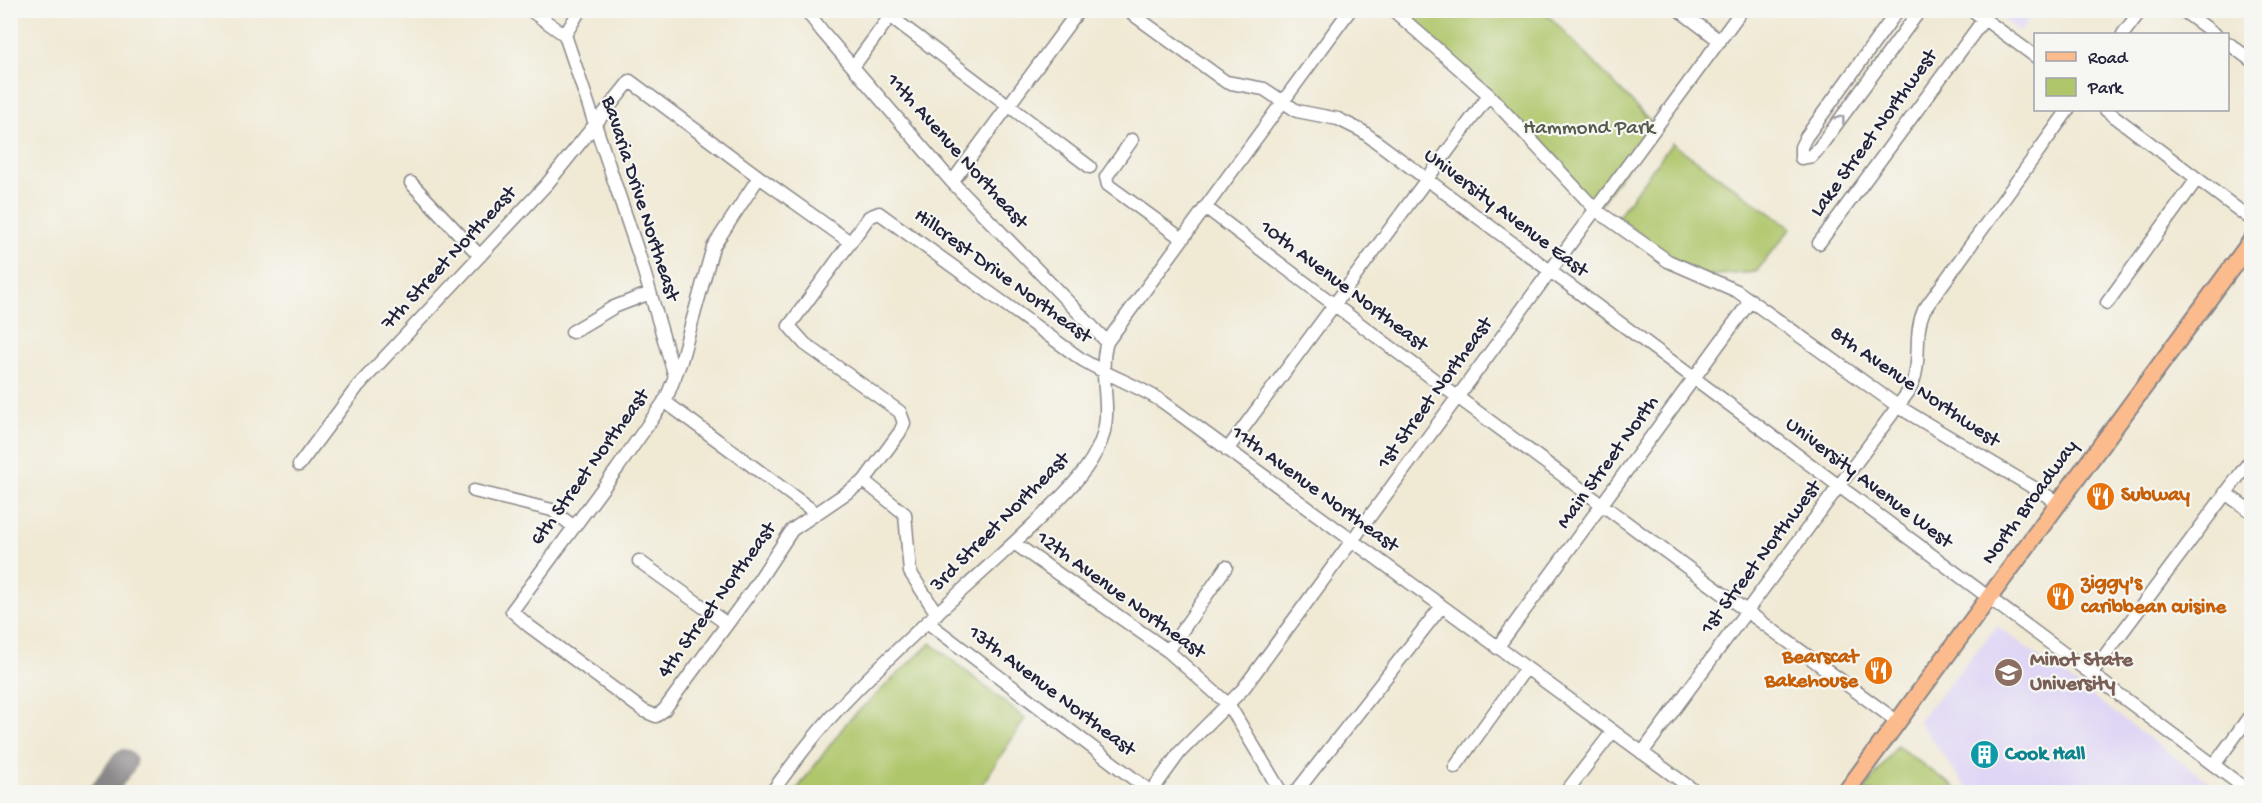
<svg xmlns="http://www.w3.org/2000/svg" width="2262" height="803" font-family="'Gochi Hand',sans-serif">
	<rect width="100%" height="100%" fill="#f6f6f2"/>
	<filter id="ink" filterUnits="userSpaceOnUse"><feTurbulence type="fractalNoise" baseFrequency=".0167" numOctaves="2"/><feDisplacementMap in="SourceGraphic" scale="12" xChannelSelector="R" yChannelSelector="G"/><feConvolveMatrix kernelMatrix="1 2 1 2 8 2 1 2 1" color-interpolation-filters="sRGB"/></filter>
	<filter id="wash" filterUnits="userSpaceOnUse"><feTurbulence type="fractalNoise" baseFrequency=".008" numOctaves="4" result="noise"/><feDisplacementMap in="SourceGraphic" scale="24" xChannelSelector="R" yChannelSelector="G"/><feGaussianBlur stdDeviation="1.35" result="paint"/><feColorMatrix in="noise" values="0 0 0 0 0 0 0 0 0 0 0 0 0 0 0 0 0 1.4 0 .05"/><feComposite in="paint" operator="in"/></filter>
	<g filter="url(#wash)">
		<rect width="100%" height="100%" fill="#f0e9d4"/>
		<path fill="#dfd5f5" d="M1992,11H2036L2020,32Z
			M1997,626L2222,792H1970L1918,721Z"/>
		<path fill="#afc66b" stroke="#687453" stroke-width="1.5" d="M1393,11H1541L1553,20L1656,127L1596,210L1489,95Z
			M1672,143L1791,228L1756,272L1706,276L1658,251L1618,216Z
			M931,643L1025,719L977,792H795L848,721Z
			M1897,746L1961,792H1863Z"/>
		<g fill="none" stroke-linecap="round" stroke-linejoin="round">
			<path stroke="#898688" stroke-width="26" d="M102,792L124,762"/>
		</g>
	</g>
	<g filter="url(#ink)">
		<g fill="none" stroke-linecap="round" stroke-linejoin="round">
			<defs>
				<path id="minor" d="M530,10L565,35
					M806,10L822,31L952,182L1107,342
					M882,10L1090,167
					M1127,10L1226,82L1264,89L1297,111L1338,119L1362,131L2250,792
					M1393,10L1489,95L1596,210L1668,261L1737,291L1899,407L2059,503
					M1679,10L1720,41
					M1898,10L1806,137L1801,147V158L1812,156L1819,148L1920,10
					M1972,10L2036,57
					M2182,10L2215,34
					M2123,34L2141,10
					M565,35L640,258L675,377
					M565,35L580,10
					M2228,43L2252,61
					M853,67L894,11
					M2106,110L2252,220
					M1132,140L1106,177L1108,185L1181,238
					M759,177L713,247L681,361L666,399L617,469L512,611L529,626L644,711L656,716L664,710L753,589L792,530L864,481L900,432L904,423L900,412L805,344L789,326L869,217L879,213L1081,359C1108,376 1137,385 1163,402L1696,792
					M952,182L1079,10
					M411,183L480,256
					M1205,207C1434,381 1665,552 1898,722
					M1819,243L1984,19
					M2107,303L2197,179
					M572,332L614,307L650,293
					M664,401L816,513
					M1227,450L1489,95
					M299,465L358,386L547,184L630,81L759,177L850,242
					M864,481L905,514L910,572L937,614
					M474,491L552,510L574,527
					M2225,493L2252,512
					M1014,543L1168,651L1229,705L1281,792
					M639,561L727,624
					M927,622L1151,792
					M1497,648L1751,300
					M1168,651L1226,567
					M2091,674L2252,458
					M1642,753L1909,391C1924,364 1912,337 1924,310L2068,110
					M2214,765L2252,713
					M1455,767L1526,668
					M772,792C793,763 815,734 840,707C867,678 896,651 925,624C963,589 1002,555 1039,519C1062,496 1089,472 1101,441C1114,408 1097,374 1107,342L1350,10
					M1151,792L1180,752L1243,689L1742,10
					M1296,792L1441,607
					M1566,792L1613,731"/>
				<path id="major" d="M1846,792L2252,240"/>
			</defs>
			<use href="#minor" stroke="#898688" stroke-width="15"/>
			<use href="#major" stroke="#898688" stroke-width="20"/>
			<use href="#minor" stroke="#fff" stroke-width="12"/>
			<use href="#major" stroke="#fbbb8d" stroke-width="16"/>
		</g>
		<defs><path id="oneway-chevron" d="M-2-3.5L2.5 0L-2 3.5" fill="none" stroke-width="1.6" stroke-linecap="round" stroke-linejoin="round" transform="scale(1.5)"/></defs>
		<use stroke="#9c9ca7" href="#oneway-chevron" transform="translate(1841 119) rotate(-54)"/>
	</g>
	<defs>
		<symbol id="restaurant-disc" viewBox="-11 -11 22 22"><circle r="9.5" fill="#e8710a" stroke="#f6f6f2"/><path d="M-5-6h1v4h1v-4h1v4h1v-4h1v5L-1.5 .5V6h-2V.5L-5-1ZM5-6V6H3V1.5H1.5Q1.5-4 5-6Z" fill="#fff"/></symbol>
		<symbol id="university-disc" viewBox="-11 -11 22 22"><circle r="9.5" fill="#8d6e63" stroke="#f6f6f2"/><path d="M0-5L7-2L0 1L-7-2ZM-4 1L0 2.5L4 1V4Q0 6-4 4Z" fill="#fff"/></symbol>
		<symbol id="building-disc" viewBox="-11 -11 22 22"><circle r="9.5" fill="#0f9aa8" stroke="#f6f6f2"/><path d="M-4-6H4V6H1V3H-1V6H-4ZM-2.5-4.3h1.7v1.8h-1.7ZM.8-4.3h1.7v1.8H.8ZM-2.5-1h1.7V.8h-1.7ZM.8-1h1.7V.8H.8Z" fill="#fff"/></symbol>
	</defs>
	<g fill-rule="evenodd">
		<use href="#restaurant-disc" x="2084" y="480" width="33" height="33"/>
		<use href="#restaurant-disc" x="2044" y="580" width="33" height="33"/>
		<use href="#restaurant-disc" x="1862" y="654" width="33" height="33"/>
		<use href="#university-disc" x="1992" y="656" width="33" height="33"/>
		<use href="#building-disc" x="1968" y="738" width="33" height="33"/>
	</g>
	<g text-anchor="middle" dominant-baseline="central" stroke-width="4.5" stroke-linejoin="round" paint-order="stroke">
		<g font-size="21" fill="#535b4c" stroke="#f6f6f2">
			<text x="1589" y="129">Hammond Park</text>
		</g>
		<g font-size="21" fill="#22223b" stroke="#f6f6f2">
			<text transform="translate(1875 134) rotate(-54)">Lake Street Northwest</text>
			<text transform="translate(956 152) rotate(48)">11th Avenue Northeast</text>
			<text transform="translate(639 199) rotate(72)">Bavaria Drive Northeast</text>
			<text transform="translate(1505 214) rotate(37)">University Avenue East</text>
			<text transform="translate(450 259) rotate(-47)">7th Street Northeast</text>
			<text transform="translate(1002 277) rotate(36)">Hillcrest Drive Northeast</text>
			<text transform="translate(1343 287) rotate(37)">10th Avenue Northeast</text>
			<text transform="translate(1914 388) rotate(34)">8th Avenue Northwest</text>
			<text transform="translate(1436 394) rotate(-54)">1st Street Northeast</text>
			<text transform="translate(1609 463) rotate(-54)">Main Street North</text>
			<text transform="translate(591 468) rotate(-54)">6th Street Northeast</text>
			<text transform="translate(1868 484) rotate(37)">University Avenue West</text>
			<text transform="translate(1314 490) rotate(36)">11th Avenue Northeast</text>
			<text transform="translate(2031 503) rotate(-54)">North Broadway</text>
			<text transform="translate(1001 523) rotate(-45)">3rd Street Northeast</text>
			<text transform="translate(1762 558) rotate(-53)">1st Street Northwest</text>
			<text transform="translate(1120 596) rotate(36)">12th Avenue Northeast</text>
			<text transform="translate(718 601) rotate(-54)">4th Street Northeast</text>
			<text transform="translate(1051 692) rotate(37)">13th Avenue Northeast</text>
		</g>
		<g font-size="21" font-weight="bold" fill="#c56008" stroke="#f6f6f2" text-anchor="start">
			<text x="2121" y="496">Subway</text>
			<text x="2081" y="584">ziggy's<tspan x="2081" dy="24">caribbean cuisine</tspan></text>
			<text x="1858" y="658" text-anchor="end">Bearscat<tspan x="1858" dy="24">Bakehouse</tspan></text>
		</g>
		<g font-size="21" font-weight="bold" fill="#785e54" stroke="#f6f6f2" text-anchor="start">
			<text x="2030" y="661">Minot State<tspan x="2030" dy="24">University</tspan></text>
		</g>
		<g font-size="21" font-weight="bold" fill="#0d838f" stroke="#f6f6f2" text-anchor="start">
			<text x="2005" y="755">Cook Hall</text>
		</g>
	</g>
	<rect width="2262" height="803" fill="none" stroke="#f6f6f2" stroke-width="36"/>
	<rect x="2034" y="33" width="195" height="78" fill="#f6f6f2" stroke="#a1a1a9" stroke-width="1.5"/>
	<rect x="2046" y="52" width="30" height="9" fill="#fbbb8d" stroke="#a1a1a9" stroke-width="1.5"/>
	<text x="2088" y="63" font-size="18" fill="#22223b">Road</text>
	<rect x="2046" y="78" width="30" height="18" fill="#afc66b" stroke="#a1a1a9" stroke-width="1.5"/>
	<text x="2088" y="93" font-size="18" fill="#22223b">Park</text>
</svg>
